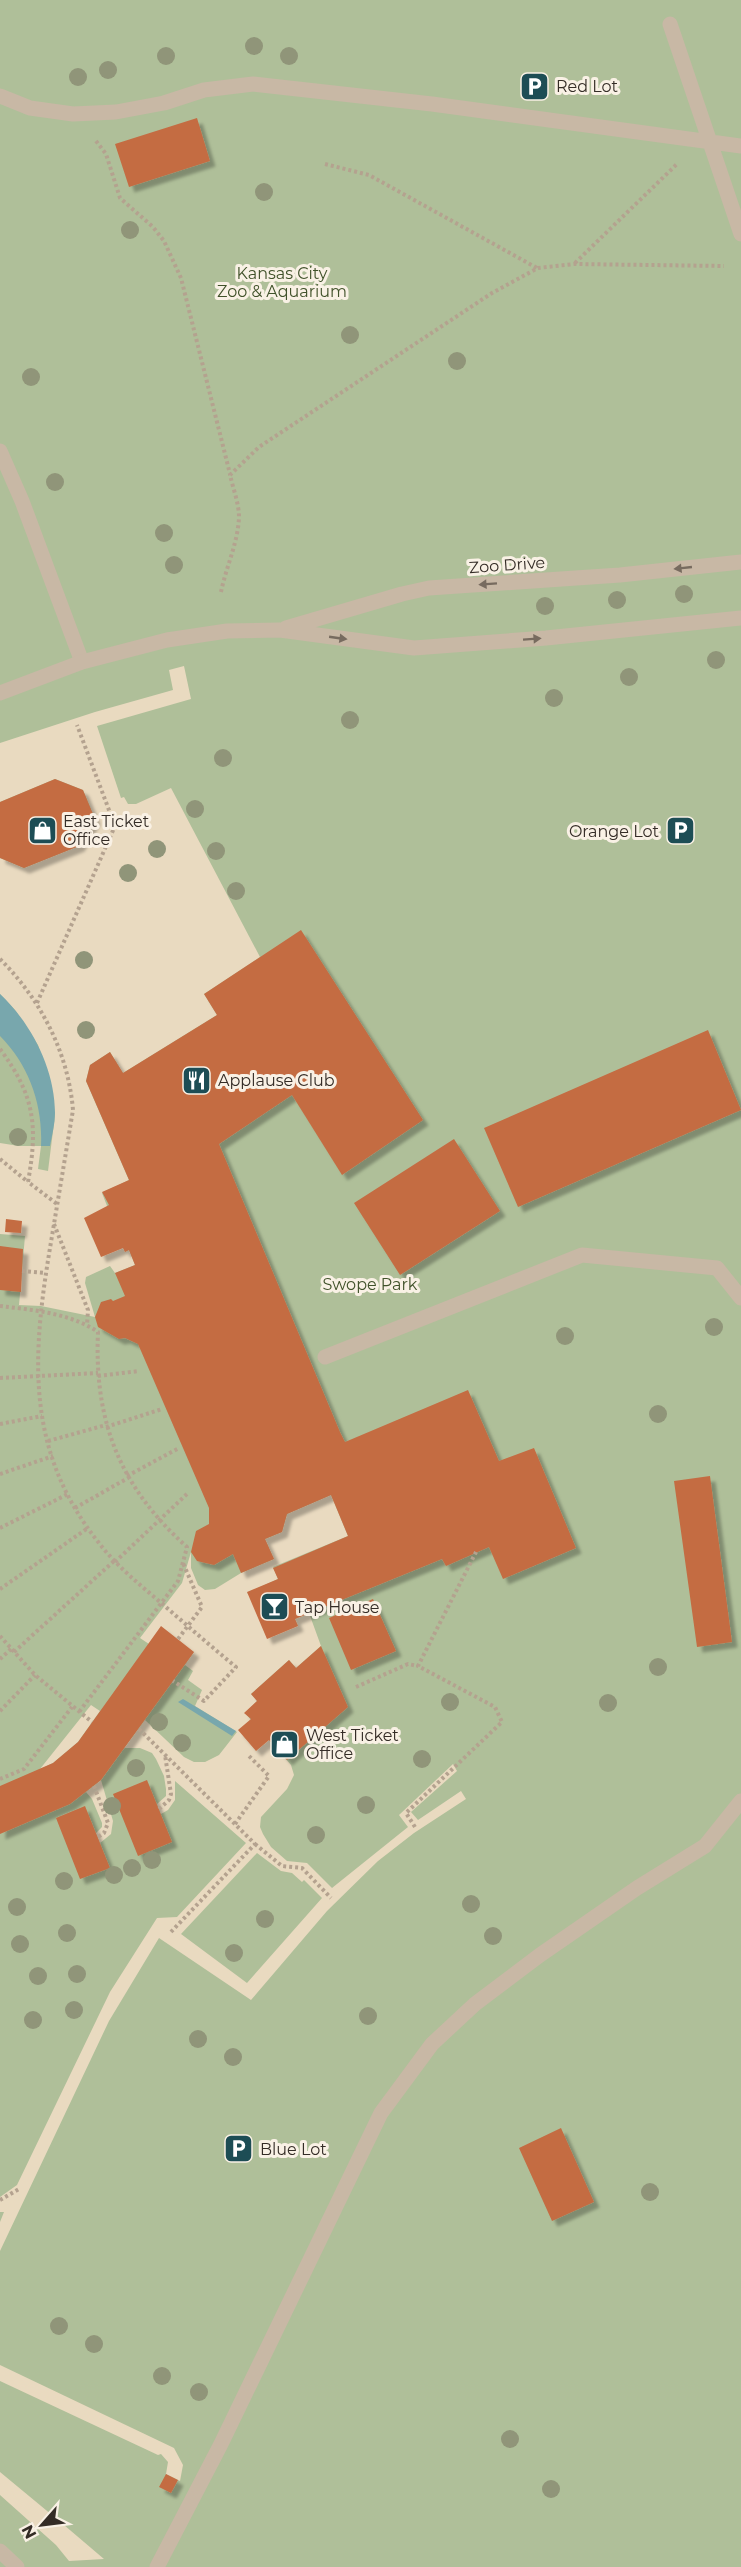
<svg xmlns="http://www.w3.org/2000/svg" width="741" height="2567" font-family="Montserrat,sans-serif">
	<defs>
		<filter id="shadow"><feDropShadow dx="5.5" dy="5.5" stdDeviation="1.5" flood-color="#0004"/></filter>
	</defs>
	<rect width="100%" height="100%" fill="#f1e7d9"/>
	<path fill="#afbf99" d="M0,0H741V2567H0Z"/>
	<path fill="#e9dac0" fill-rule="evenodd" d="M184,666L191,699L97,726L121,798L124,797L128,804H136L171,788L260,957L204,994L217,1015L123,1073L110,1052L90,1065L86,1081L129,1180L102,1193L125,1252L129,1250L135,1265L115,1273L110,1266L86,1277L85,1283L95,1317L41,1306L19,1305L25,1236L0,1234V1143L19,1146H41L38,1169L48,1171L55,1115L51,1084L38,1045L15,1010L0,994V858L24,868L79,846L95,818L83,790L55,779L0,802V743L95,712L173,690L169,670Z
		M331,1495L348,1536L273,1567L278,1579L247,1593L298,1626L295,1619L309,1613L321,1646L296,1668L289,1660L251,1694L257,1701L245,1713L291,1765L294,1775L287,1789L261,1817L260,1827L263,1834L271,1847L287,1861L307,1863L332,1888L408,1827L399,1815L453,1764L457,1771L411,1812L418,1820L461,1791L466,1799L414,1833L378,1861L327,1911L251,2000L159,1938L109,2021L0,2251V2222L4,2212H0V2197L17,2185L110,1992L157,1918L177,1917L246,1843L175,1781V1800L168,1810L161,1814L157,1804L166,1796V1789L164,1776L156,1759L152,1753L140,1748H124L145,1720L184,1757L194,1762H205L219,1755L237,1732L195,1706L202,1690L188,1680L193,1671L185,1665L194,1652L149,1644L140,1638L182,1583L191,1552V1568L198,1585L205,1590L215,1589L241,1573L274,1559L265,1539L282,1532L287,1514ZM257,1853L281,1871L292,1873L302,1882L304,1880L322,1898L247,1983L181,1934Z
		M91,1705L100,1711L78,1742L53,1763L40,1769Z
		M101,1780L113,1821L111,1834L100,1843L96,1833L102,1827V1823L92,1799L86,1792Z
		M0,2365L174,2448L183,2465L180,2481L166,2474L168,2462L161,2454L158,2455L0,2381Z
		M0,2472L64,2525L104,2559L69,2561L56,2545L0,2495Z"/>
	<path fill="#78a7ad" d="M0,994C32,1024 55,1070 55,1113C55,1124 52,1135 50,1146H41C43,1105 29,1065 0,1036Z
		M183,1699L236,1731L232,1736L178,1702Z"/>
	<path fill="#c46c43" filter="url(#shadow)" d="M197,118L210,161L129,187L115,144Z
		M55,779L83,790L95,819L79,846L24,868L0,858V802Z
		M301,930L423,1120L342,1175L292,1095L219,1144L340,1432L345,1442L468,1390L499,1461L534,1448L576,1548L503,1579L489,1547L446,1566L442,1559L295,1619L298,1626L267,1639L247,1592L278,1579L273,1568L348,1536L331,1495L287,1514L282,1532L265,1539L274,1559L241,1573L233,1554L214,1565L197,1561L191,1552L196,1531L209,1524V1508L138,1344L125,1338L119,1339L98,1327L95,1317L101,1302L111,1299L113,1301L125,1296L115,1273L135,1265L129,1250L125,1252L123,1248L101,1257L84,1218L109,1205L102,1192L129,1180L86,1081L90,1065L110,1052L123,1073L217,1015L204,994Z
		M708,1030L741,1110L518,1207L484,1128Z
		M454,1139L500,1211L400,1275L354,1203Z
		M6,1219L22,1221L21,1233L5,1232Z
		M0,1246L23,1249L21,1292L0,1290Z
		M710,1476L732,1642L697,1647L674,1481Z
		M373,1599L396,1651L351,1670L329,1618Z
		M161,1626L194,1652L101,1780L70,1804L0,1834V1786L53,1763L78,1742Z
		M321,1646L348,1707L287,1760L269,1740L256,1751L238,1730L251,1719L244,1713L257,1701L251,1694L289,1660L296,1668Z
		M147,1780L172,1842L138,1856L113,1794Z
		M85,1806L110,1868L80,1879L56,1818Z
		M561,2128L594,2202L552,2221L519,2148Z
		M166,2474L178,2480L171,2493L159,2487Z"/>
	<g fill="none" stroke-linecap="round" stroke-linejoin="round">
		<path stroke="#b4a28f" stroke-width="4" stroke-dasharray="3 3" stroke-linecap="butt" d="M96,141L106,154L120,198L153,227L164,241L181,278L230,474
			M325,164L369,175L537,268
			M575,263L677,164
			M221,592C226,567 238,543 239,517C239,504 233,488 230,475L259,447L492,293L538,268L574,264L724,266
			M0,959C41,1000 68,1052 73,1110C66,1152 59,1194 52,1236C33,1348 22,1447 99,1543C118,1568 143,1587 167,1608C190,1628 213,1648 236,1667L204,1701L173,1681
			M37,1003L115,826L77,725
			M0,1049C35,1096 38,1126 28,1182L57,1204
			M0,1159L28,1182
			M54,1224L88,1310L87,1325
			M22,1271L45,1273
			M0,1306C33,1310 70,1313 98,1332C94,1422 120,1487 187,1547L178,1581L79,1712
			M98,1376L139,1371
			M0,1378L98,1373
			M0,1424L42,1416
			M106,1427L162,1409
			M48,1441L106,1425
			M0,1474L53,1456
			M127,1476L179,1448
			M75,1508L128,1478
			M0,1528L68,1494
			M115,1562L188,1493
			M0,1589L88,1528
			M0,1636L35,1675L92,1722
			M178,1639L202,1607L183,1563
			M14,1652L114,1561
			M0,1659L11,1649
			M356,1687L408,1664L418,1666
			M0,1711L35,1675
			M139,1729L255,1844L169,1934
			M0,1779L24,1769L72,1707
			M94,1786L108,1823L104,1833L98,1837
			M159,1809L169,1800L171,1794L165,1755
			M235,1824L269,1776L247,1754
			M415,1827L406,1813L502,1722L495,1707L418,1666L476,1552
			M255,1844L282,1866L302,1868L331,1898
			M0,2200L19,2189"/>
		<path stroke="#c8b8a5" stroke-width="15" d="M670,24L741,234
			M0,96L30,108L73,114L116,112L164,103L204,90L253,84L432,104L741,146
			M0,451L22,501L82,662
			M325,1357L582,1255L717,1268L741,1298
			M157,2567L221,2444L381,2113L432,2044L475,2004L540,1955L637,1888L705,1846L741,1801"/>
		<path stroke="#c8b8a5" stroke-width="15" d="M286,628L402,594L429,588L620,575L741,562
			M0,693L82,662L167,640L227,631L280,630L414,648L546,638L741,618
			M0,2551L17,2567"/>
	</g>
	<g fill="#909579">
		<circle cx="254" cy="46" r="9"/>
		<circle cx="166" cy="56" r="9"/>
		<circle cx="289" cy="56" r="9"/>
		<circle cx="108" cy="70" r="9"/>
		<circle cx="78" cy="77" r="9"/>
		<circle cx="264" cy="192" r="9"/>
		<circle cx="130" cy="230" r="9"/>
		<circle cx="350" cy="335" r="9"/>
		<circle cx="457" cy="361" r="9"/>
		<circle cx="31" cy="377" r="9"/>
		<circle cx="55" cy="482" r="9"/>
		<circle cx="164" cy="533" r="9"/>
		<circle cx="174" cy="565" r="9"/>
		<circle cx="684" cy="594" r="9"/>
		<circle cx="617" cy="600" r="9"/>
		<circle cx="545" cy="606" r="9"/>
		<circle cx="716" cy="660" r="9"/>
		<circle cx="629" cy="677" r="9"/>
		<circle cx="554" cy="698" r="9"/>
		<circle cx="350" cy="720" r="9"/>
		<circle cx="223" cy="758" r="9"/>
		<circle cx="195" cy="809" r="9"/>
		<circle cx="157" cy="849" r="9"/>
		<circle cx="216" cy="851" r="9"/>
		<circle cx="128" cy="873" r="9"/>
		<circle cx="236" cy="891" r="9"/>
		<circle cx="84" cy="960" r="9"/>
		<circle cx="86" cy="1030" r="9"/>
		<circle cx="18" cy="1137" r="9"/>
		<circle cx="714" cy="1327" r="9"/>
		<circle cx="565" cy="1336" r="9"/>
		<circle cx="658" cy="1414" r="9"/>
		<circle cx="658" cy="1667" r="9"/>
		<circle cx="450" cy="1702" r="9"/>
		<circle cx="608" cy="1703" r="9"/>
		<circle cx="159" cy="1722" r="9"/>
		<circle cx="182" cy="1743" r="9"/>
		<circle cx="422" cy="1759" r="9"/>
		<circle cx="136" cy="1768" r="9"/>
		<circle cx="366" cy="1805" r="9"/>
		<circle cx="112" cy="1806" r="9"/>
		<circle cx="316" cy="1835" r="9"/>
		<circle cx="152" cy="1860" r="9"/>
		<circle cx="132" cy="1868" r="9"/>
		<circle cx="114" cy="1875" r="9"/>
		<circle cx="64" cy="1881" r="9"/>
		<circle cx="471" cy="1904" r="9"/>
		<circle cx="17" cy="1907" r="9"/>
		<circle cx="265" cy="1919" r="9"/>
		<circle cx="67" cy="1933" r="9"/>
		<circle cx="493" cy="1936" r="9"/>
		<circle cx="20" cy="1944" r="9"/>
		<circle cx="234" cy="1953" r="9"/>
		<circle cx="77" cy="1974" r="9"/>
		<circle cx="38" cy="1976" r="9"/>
		<circle cx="74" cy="2010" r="9"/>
		<circle cx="368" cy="2016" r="9"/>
		<circle cx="33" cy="2020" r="9"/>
		<circle cx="198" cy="2039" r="9"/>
		<circle cx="233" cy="2057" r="9"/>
		<circle cx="650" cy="2192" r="9"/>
		<circle cx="59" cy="2326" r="9"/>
		<circle cx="94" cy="2344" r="9"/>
		<circle cx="162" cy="2376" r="9"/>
		<circle cx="199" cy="2392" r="9"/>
		<circle cx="510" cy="2439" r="9"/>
		<circle cx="551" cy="2489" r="9"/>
	</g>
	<defs><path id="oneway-solid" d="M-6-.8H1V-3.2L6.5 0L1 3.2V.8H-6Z" transform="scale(1.5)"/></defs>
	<g fill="#776b5f">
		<use href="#oneway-solid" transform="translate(683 568) rotate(174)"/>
		<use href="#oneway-solid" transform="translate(488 584) rotate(176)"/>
		<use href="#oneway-solid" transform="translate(338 638) rotate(8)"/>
		<use href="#oneway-solid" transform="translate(532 639) rotate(-4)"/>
	</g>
	<defs>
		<symbol id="parking-square" viewBox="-11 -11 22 22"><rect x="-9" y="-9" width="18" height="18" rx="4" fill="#1d4d55" stroke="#f9f1e5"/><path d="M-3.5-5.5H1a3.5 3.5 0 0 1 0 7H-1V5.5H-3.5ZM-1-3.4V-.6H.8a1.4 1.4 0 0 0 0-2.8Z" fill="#fff"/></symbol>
		<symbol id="shop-square" viewBox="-11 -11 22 22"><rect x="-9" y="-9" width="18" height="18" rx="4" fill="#1d4d55" stroke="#f9f1e5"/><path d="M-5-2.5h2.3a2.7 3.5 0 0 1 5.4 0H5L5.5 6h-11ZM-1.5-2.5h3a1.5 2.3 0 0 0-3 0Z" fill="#fff"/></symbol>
		<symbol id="restaurant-square" viewBox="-11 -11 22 22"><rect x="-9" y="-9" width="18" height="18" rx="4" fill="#1d4d55" stroke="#f9f1e5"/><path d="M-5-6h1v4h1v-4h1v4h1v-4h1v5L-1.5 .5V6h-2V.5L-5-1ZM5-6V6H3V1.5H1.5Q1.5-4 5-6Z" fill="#fff"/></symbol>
		<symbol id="bar-square" viewBox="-11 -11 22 22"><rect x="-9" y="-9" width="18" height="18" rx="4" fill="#1d4d55" stroke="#f9f1e5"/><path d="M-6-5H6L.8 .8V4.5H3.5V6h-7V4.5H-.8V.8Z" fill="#fff"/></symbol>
	</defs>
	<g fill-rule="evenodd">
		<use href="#parking-square" x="518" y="70" width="33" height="33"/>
		<use href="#shop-square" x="26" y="814" width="33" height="33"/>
		<use href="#parking-square" x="664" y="814" width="33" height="33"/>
		<use href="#restaurant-square" x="180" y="1064" width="33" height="33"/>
		<use href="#bar-square" x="258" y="1590" width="33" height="33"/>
		<use href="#shop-square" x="268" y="1728" width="33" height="33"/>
		<use href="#parking-square" x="222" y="2132" width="33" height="33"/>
	</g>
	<g text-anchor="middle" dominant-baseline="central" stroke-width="6" stroke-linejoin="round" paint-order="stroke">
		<g font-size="16" fill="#342c26" stroke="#f9f1e5" text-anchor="start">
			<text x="556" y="86">Red Lot</text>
			<text x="63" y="821">East Ticket<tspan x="63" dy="18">Office</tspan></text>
			<text x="659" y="831" text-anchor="end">Orange Lot</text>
			<text x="218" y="1080">Applause Club</text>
			<text x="295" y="1607">Tap House</text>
			<text x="306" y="1735">West Ticket<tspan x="306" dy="18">Office</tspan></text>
			<text x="260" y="2149">Blue Lot</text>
		</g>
		<g font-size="16" fill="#40522a" stroke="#f9f1e5">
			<text x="282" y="273">Kansas City<tspan x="282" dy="18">Zoo &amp; Aquarium</tspan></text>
			<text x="370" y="1284">Swope Park</text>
		</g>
		<g font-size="16" fill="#342c26" stroke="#f9f1e5">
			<text transform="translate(507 565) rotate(-4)">Zoo Drive</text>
		</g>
	</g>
	<g transform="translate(42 2525) rotate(242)" stroke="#f9f1e5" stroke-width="4.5" paint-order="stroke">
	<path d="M0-4.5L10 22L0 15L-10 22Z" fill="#342c26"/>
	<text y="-9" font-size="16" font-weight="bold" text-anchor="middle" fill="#342c26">N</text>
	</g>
</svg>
